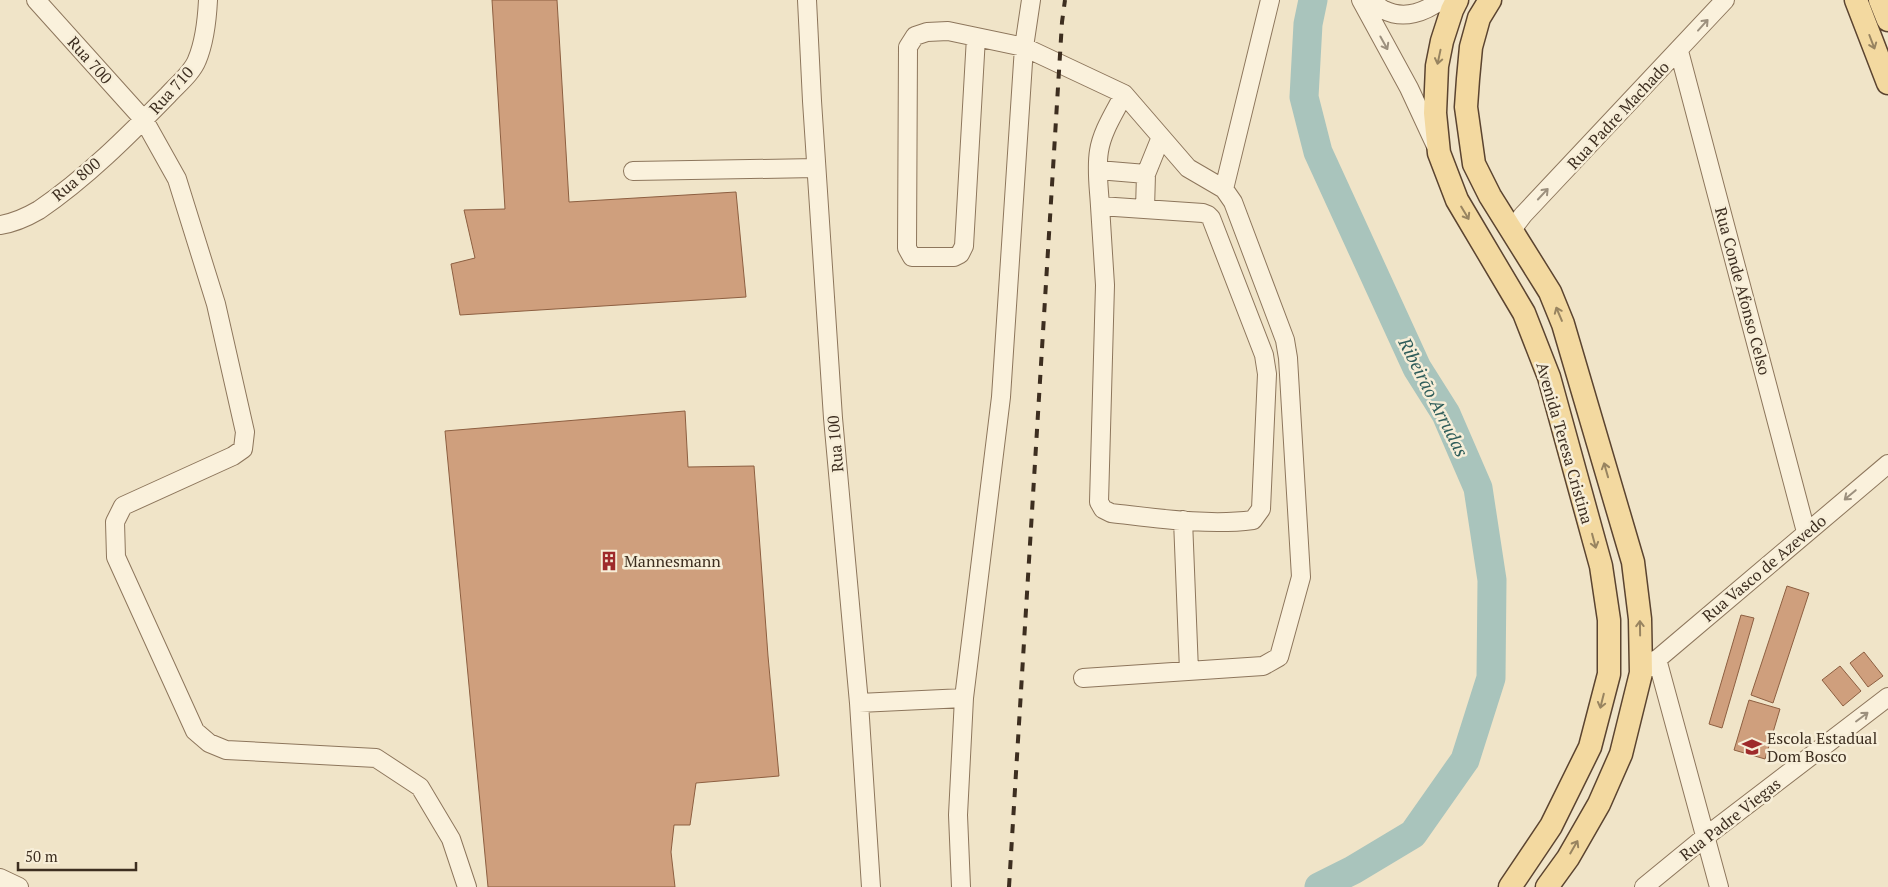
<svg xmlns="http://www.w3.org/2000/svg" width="1888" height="887" font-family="'PT Serif',serif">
	<rect width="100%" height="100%" fill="#f0e4c8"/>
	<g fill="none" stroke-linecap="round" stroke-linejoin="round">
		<path stroke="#a9c4bc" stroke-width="29" d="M1313,0L1308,24L1304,97L1318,152L1417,368L1446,414L1478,488L1492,580L1491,678L1465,760L1413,834L1353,870L1319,887"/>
	</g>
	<path fill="#cf9f7d" stroke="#8d5f41" d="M492,0H557L569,202L736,192L746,297L460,315L451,264L475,258L464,210L505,209Z
		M685,411L688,467L754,466L768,656L779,776L696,783L690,825H674L671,852L675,887H488L445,431Z
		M1787,586L1809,593L1773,703L1751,695Z
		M1741,615L1754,618L1722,728L1709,724Z
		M1864,652L1883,676L1868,687L1850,663Z
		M1840,666L1861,691L1843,706L1822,680Z
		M1749,700L1780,709L1765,759L1734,750Z"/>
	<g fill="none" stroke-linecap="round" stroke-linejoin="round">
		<defs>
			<path id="minor" d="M36,0L144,120L177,179L216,304L245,432L243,449L233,456L123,506L115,522L116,557L195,731L209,743L226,750L376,758L420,787L451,839L467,887
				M807,0L812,101L833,418L859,703L871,887
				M1361,0L1409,88L1435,144
				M1371,0C1375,3 1379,8 1384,10C1404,20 1425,12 1441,0
				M976,37L964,246L960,254L954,257H912L907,248L908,47L915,36L927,32L948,31L1024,47L1124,94L1188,168L1224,189L1233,202L1285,340L1288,358L1301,577L1279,657L1263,666L1083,678
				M1679,51L1806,532
				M1098,170L1146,174
				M633,171L816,168
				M1224,189L1270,0
				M1100,206L1203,213L1208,215L1211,218L1264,355L1267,374L1261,509L1253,520C1208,526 1156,518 1111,513L1103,509L1099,502L1105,285Z
				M1100,206C1099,188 1096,169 1099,151C1102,131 1115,112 1124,94
				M1145,209L1146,174L1161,137
				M0,225C14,223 27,217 39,210C86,178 128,136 168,95C177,85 192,73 197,60C205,41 207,20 208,0
				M1511,231L1523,215L1725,0
				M1183,520L1189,671
				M1657,659L1719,887
				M1641,673L1888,464
				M859,703L964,698
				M0,878L19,887
				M961,887L958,815L964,698L1001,397L1024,47L1031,0
				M1644,887L1705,837L1888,697"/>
			<path id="major" d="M1457,0L1452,10L1442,41L1437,66L1435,113L1439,153L1457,200L1524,313L1549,377L1601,566L1609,620V674L1590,747L1551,826L1510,887
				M1490,0L1479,18L1471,47L1468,79L1466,107L1474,164L1490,196L1550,292L1563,324L1633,562L1640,619L1641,673L1621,754L1599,804L1568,858L1547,887
				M1856,0L1888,83
				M1880,0L1888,20"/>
		</defs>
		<use href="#minor" stroke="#8d765c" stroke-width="20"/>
		<use href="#major" stroke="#5b4430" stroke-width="25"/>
		<use href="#minor" stroke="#faf1dc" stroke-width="18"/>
		<use href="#major" stroke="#f3d9a0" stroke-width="22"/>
		<path stroke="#3d2e20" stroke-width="4" stroke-dasharray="9 9" stroke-linecap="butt" d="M1009,887L1062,22L1065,0"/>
	</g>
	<defs><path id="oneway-shaft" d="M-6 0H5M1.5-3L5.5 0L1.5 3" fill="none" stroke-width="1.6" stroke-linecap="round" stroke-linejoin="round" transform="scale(1.25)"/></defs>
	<g stroke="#9c907e">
		<use href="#oneway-shaft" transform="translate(1703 25) rotate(-48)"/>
		<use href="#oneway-shaft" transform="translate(1384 43) rotate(61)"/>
		<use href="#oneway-shaft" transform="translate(1543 194) rotate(-47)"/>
		<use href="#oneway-shaft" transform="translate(1850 495) rotate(140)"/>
		<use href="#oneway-shaft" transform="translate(1862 717) rotate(-37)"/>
	</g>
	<g stroke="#988460">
		<use href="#oneway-shaft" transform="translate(1872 42) rotate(69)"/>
		<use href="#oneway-shaft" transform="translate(1439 57) rotate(102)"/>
		<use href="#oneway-shaft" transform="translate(1465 213) rotate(59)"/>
		<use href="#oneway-shaft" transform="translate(1559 314) rotate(-113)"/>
		<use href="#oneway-shaft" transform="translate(1606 470) rotate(-106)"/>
		<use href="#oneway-shaft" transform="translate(1594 541) rotate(75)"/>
		<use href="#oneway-shaft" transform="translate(1640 628) rotate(-91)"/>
		<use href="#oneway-shaft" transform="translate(1602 701) rotate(104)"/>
		<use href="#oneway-shaft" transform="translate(1574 847) rotate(-60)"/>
	</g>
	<defs>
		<symbol id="building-bare" viewBox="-9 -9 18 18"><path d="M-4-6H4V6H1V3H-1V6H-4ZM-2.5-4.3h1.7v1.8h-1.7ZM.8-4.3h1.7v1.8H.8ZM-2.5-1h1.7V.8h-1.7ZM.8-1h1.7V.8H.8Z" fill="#9e2a2b" stroke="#f7eed8" stroke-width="2.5" paint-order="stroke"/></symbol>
		<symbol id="school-bare" viewBox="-9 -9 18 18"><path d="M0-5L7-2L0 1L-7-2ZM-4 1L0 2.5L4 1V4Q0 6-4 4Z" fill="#9e2a2b" stroke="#f7eed8" stroke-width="2.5" paint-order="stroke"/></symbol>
	</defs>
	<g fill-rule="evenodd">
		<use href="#building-bare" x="595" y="547" width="28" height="28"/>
		<use href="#school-bare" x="1738" y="733" width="28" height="28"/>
	</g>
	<g text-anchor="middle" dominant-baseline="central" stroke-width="5" stroke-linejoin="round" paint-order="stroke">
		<g font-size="16" fill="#3d2e20" stroke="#f7eed8">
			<text transform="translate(90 60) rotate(48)">Rua 700</text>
			<text transform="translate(171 90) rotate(-48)">Rua 710</text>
			<text transform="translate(1618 115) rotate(-47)">Rua Padre Machado</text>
			<text transform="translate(76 179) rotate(-40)">Rua 800</text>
			<text transform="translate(1743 291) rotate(75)">Rua Conde Afonso Celso</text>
			<text transform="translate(1565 443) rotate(74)">Avenida Teresa Cristina</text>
			<text transform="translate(835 444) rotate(-95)">Rua 100</text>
			<text transform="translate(1764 568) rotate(-40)">Rua Vasco de Azevedo</text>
			<text transform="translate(1730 819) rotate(-38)">Rua Padre Viegas</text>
		</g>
		<g font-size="16" fill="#3d2e20" stroke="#f7eed8" text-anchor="start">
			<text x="624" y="561">Mannesmann</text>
			<text x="1767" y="738">Escola Estadual<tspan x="1767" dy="18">Dom Bosco</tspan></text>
		</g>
		<g font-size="18" font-style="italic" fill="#2f5d5a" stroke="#f7eed8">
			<text transform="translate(1434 397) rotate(63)">Ribeirão Arrudas</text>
		</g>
	</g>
	<path d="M18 862v8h118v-8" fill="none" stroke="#3d2e20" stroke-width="2.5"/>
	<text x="25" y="862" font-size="15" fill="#3d2e20" stroke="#f7eed8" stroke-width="4" paint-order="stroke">50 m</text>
</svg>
